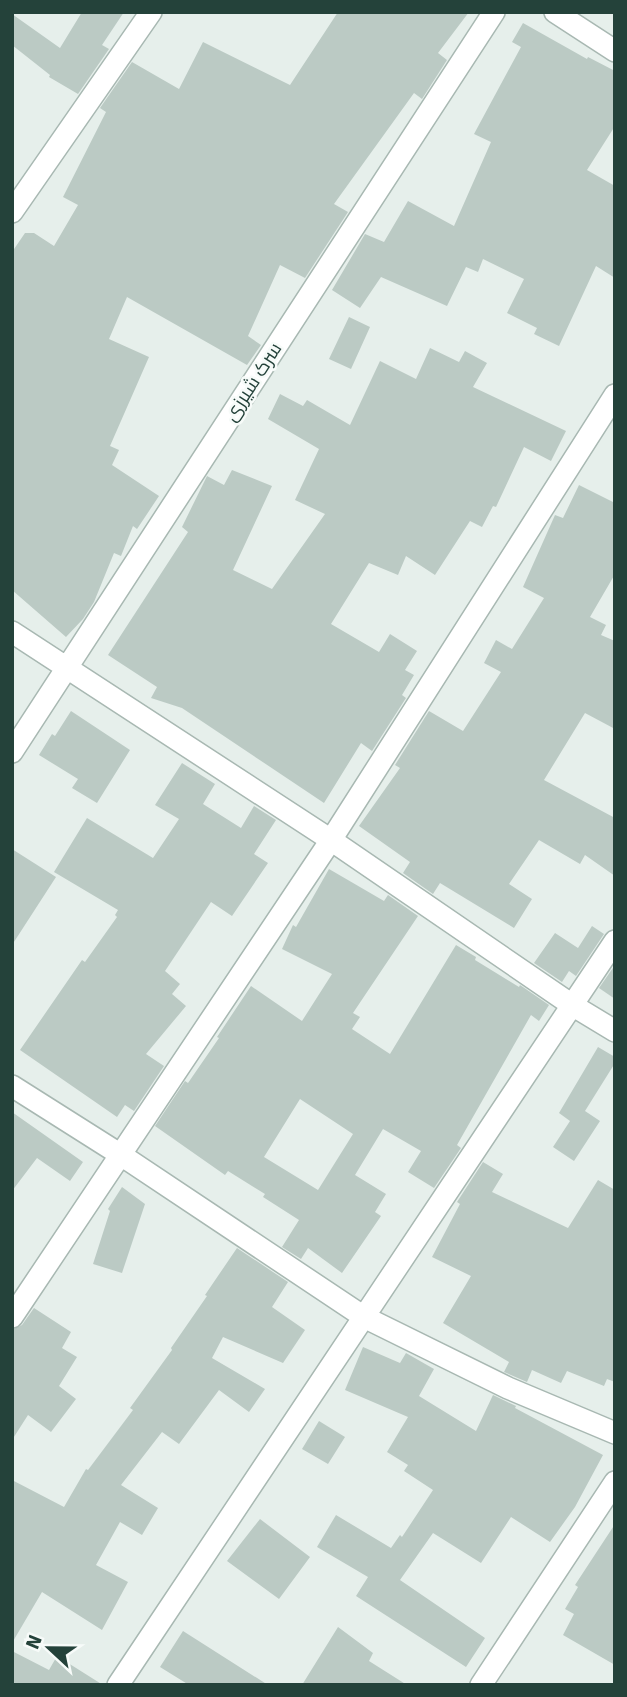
<svg xmlns="http://www.w3.org/2000/svg" width="627" height="1697" font-family="Signika,Cairo,sans-serif">
	<rect width="100%" height="100%" fill="#e6efeb"/>
	<path fill="#bbcac4" fill-rule="evenodd" d="M82,12H124L102,45L109,49L78,94L49,77L50,75L12,45V14L60,48Z
		M338,12H469L438,53L447,60L422,99L414,93L334,204L348,212L305,278L280,265L248,336L261,345L247,365L127,297L109,339L149,357L110,446L119,450L112,465L159,496L137,529L133,526L121,556L114,553L94,602L83,619L66,637L12,590V252L25,233H34L54,246L78,205L63,197L106,112L100,108L132,62L179,89L203,42L290,85Z
		M523,23L587,59L588,57L615,71V126L587,170L615,186V278L596,266L559,346L534,334L537,328L507,313L524,279L483,259L478,272L466,267L447,306L381,277L360,308L332,290L365,234L384,242L408,201L454,226L491,142L474,134L521,47L512,42Z
		M349,317L370,327L351,369L329,359Z
		M430,348L459,362L465,351L487,363L473,387L566,431L551,461L524,447L496,507L493,506L482,527L470,521L435,575L406,556L398,575L369,563L331,624L379,652L390,634L417,651L405,670L414,675L402,695L406,698L372,751L361,743L324,803L182,708L151,698L157,687L108,655L188,532L182,527L207,476L224,485L232,470L272,486L233,570L272,589L325,514L295,500L319,449L268,419L280,394L303,406L307,400L350,425L380,361L416,379Z
		M579,485L615,503V574L590,617L606,625L601,635L615,641V729L585,713L544,780L615,818V876L585,855L580,864L539,840L509,884L532,899L514,928L440,883L433,894L403,873L410,862L359,826L400,768L395,765L429,711L463,731L501,672L484,663L496,640L512,649L544,598L523,587L555,515L563,518Z
		M71,711L130,750L97,803L72,788L78,779L39,755L52,734L55,736Z
		M182,763L215,784L203,804L241,828L254,806L276,820L254,854L268,863L232,916L211,902L165,971L180,984L172,994L186,1006L146,1054L164,1066L134,1111L125,1105L117,1117L20,1050L82,960L85,962L117,917L115,915L118,910L54,872L87,818L153,858L179,819L155,805Z
		M12,849L56,877L12,945Z
		M329,869L384,901L388,895L418,916L353,1013L360,1017L352,1029L390,1054L456,945L476,957L475,960L519,987L520,985L549,1005L539,1021L531,1015L457,1145L461,1148L434,1188L408,1172L421,1151L383,1129L355,1175L386,1194L375,1212L381,1216L342,1273L308,1248L301,1259L282,1247L299,1220L263,1197L265,1194L228,1171L225,1175L155,1126L185,1081L188,1083L219,1038L217,1037L251,986L302,1021L332,974L282,949L293,925L296,927ZM300,1099L353,1134L318,1190L264,1157Z
		M592,926L604,934L576,976L569,971L562,982L534,963L555,933L578,948Z
		M615,965V999L599,988Z
		M598,1047L615,1057V1063L585,1111L600,1121L574,1161L553,1147L570,1121L559,1113Z
		M12,1112L83,1162L70,1181L37,1158L12,1191Z
		M483,1162L503,1174L492,1192L568,1228L598,1180L615,1190V1382L607,1379L604,1386L567,1371L561,1383L532,1370L527,1382L504,1372L509,1362L443,1323L471,1276L432,1257L460,1204L457,1202Z
		M122,1187L145,1204L122,1273L93,1264L110,1211L108,1209Z
		M237,1248L288,1282L272,1307L305,1330L283,1363L223,1337L212,1358L265,1389L249,1412L219,1390L179,1444L162,1432L121,1485L158,1508L142,1535L120,1522L96,1565L128,1582L102,1630L42,1592L12,1643V1480L64,1507L86,1469L88,1470L133,1410L130,1408L172,1350L171,1348L207,1296L205,1295Z
		M34,1308L71,1332L62,1348L77,1357L59,1386L76,1399L51,1432L28,1415L12,1440V1330L22,1325Z
		M363,1347L400,1363L406,1353L434,1369L419,1396L476,1431L493,1395L516,1406L515,1408L603,1455L575,1507L550,1542L511,1517L481,1563L433,1533L400,1580L485,1638L466,1667L356,1596L368,1577L317,1547L336,1515L391,1548L400,1535L402,1537L433,1490L404,1471L408,1465L387,1452L408,1417L345,1390Z
		M319,1421L345,1437L328,1464L302,1449Z
		M260,1519L310,1557L279,1599L227,1561Z
		M615,1524V1665L563,1635L574,1614L565,1609L578,1587L575,1585Z
		M338,1627L373,1653L369,1661L407,1685H302Z
		M183,1631L268,1685H189L160,1667Z
		M12,1651L49,1670L57,1656L103,1685H12Z"/>
	<g fill="none" stroke-linecap="round" stroke-linejoin="round">
		<defs>
			<path id="minor" d="M555,12L615,51
				M12,212L151,12
				M12,632L331,840L572,1005L615,1031
				M12,752L494,12
				M12,1086L121,1155L364,1317L508,1388L615,1433
				M12,1317L331,840L615,395
				M118,1685L615,941
				M481,1685L615,1482"/>
		</defs>
		<use href="#minor" stroke="#a8b8b2" stroke-width="24"/>
		<use href="#minor" stroke="#fff" stroke-width="21"/>
	</g>
	<g text-anchor="middle" dominant-baseline="central" stroke-width="5" stroke-linejoin="round" paint-order="stroke">
		<g font-size="19" fill="#24423a" stroke="#f7fbf9">
			<text transform="translate(253 382) rotate(-57)">سرک شیرزی</text>
		</g>
	</g>
	<rect width="627" height="1697" fill="none" stroke="#24423a" stroke-width="28"/>
	<g transform="translate(49 1648) rotate(292)" stroke="#f7fbf9" stroke-width="5" paint-order="stroke">
	<path d="M0-5L12 26L0 18L-12 26Z" fill="#24423a"/>
	<text y="-10" font-size="19" font-weight="bold" text-anchor="middle" fill="#24423a">N</text>
	</g>
</svg>
